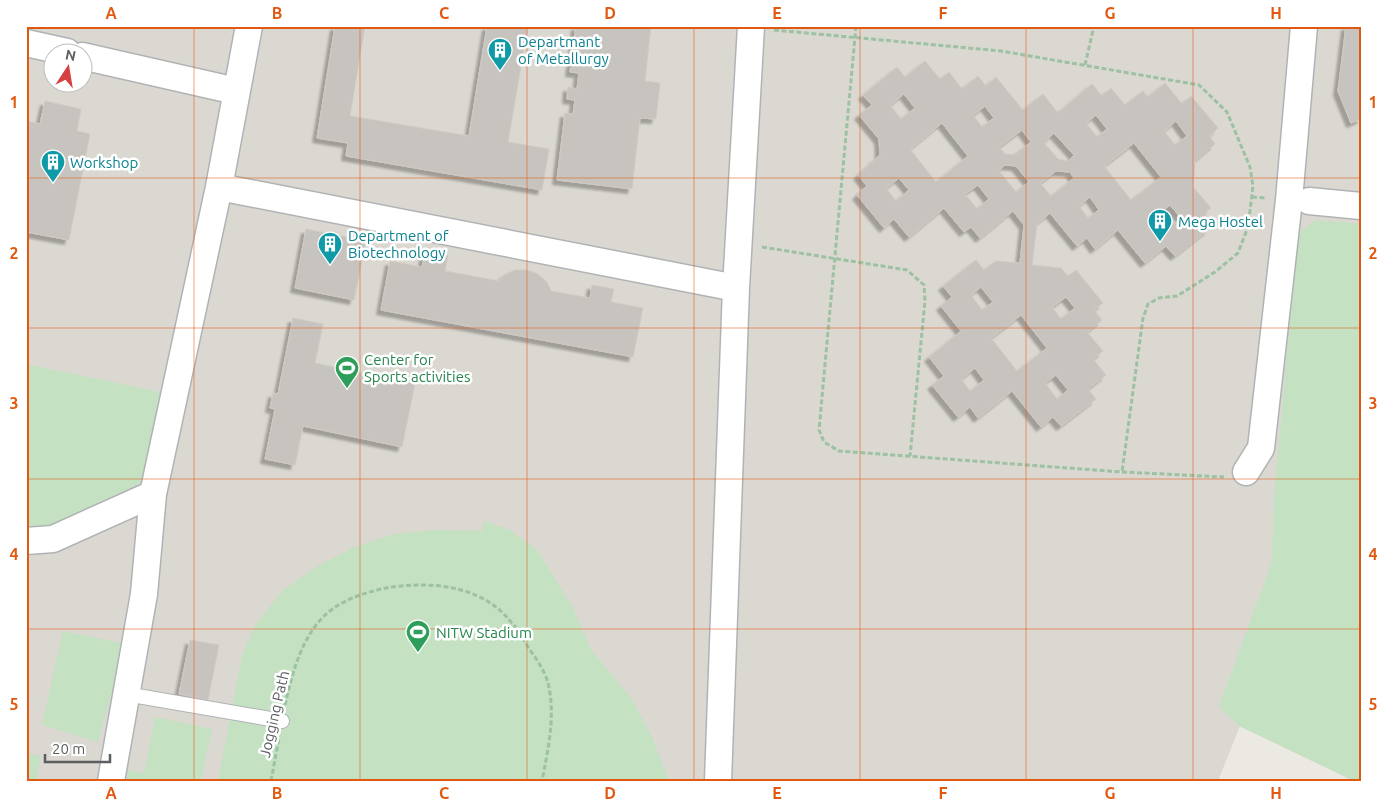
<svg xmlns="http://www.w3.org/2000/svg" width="1387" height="807" font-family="Ubuntu,sans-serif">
	<defs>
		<filter id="shadow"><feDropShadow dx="-4.5" dy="4.5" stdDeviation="1" flood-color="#0004"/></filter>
	</defs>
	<rect width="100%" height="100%" fill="#ece9e3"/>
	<path fill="#dbd8d1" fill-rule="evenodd" d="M26,26H1361V781H1354L1240,726L1218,781H26ZM52,52H82V82H52Z"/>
	<path fill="#c4e1c2" d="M1315,220L1361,224V781H1354L1239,726L1219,707L1272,562L1274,498L1298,234Z
		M26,364L174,395L153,494L26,534Z
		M484,521L510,530L538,551L573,608L591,650L631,698L652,737L669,781H218L242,655L256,624L283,590L318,566L354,547L394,534L436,530L482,531Z
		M63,631L125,644L98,742L42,725Z
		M155,717L212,729L201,781H124L127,770L144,773Z
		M26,753L41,756L36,781H26Z"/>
	<path fill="#c7c4bf" stroke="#d0cac2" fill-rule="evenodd" filter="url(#shadow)" d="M335,26H365L350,116L469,136L487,26H528L508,142L549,149L542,190L346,156L348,143L317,138Z
		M576,26H651L645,81L660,83L656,119L640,118L632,189L557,180L565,113L573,114L575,100L567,99L568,87L577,89L579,73L570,72Z
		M1346,26H1361V119L1351,123L1338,91Z
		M925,61L940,79L949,72L962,89L978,76L986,86L996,77L1023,110L1043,94L1058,113L1092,84L1102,96L1111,88L1125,105L1143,91L1148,97L1165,83L1182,104L1191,96L1218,128L1209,136L1215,144L1193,162L1195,165L1193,187L1211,208L1199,218L1209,229L1175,256L1166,246L1145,263L1118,230L1095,249L1087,238L1077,246L1050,213L1037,224L1032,265L1061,268L1068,276L1076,270L1103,303L1094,310L1102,320L1087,332L1103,351L1093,359L1106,375L1088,389L1096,399L1061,426L1053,417L1041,427L1012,391L978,418L970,407L958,417L932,385L944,376L929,357L961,331L941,306L952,297L943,286L976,260L984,270L996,261L1020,263L1024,225L1013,211L980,238L971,227L964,232L944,208L909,237L894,219L884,228L857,195L867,186L858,175L880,155L879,139L859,115L872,105L863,95L897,67L905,77ZM904,94L915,108L901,119L890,105ZM985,106L994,118L982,127L973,115ZM1096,115L1107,129L1097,137L1086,123ZM1176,121L1187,136L1175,145L1164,131ZM942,123L968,156L936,182L910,149ZM1022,130L1031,142L1014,155L1005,154L999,147ZM1054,133L1074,155L1068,161L1058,159L1044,143ZM1134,143L1161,177L1131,200L1104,166ZM1005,165L1016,166L1029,182L1016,192L999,171ZM1056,171L1070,172L1074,178L1051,196L1040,183ZM899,178L909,190L896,201L886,188ZM978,185L989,199L977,209L965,194ZM1090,197L1099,210L1088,218L1079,206ZM1170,205L1181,218L1169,228L1158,214ZM981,287L993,302L982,310L971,295ZM1066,297L1075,308L1061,319L1052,307ZM1021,315L1047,348L1017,371L991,338ZM975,368L984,380L970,391L961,379ZM1056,375L1068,390L1057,399L1045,383Z
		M45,101L81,109L77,131L90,134L69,240L26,232V121L40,124Z
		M306,229L366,241L354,300L295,288Z
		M425,252L448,256L445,271L499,281L504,275L515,270H527L538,274L547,282L551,291L590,298L592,285L614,289L611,302L643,308L633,357L381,310L390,261L422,267Z
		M293,318L323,324L315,363L415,384L402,447L303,426L295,465L265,459L275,409L270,408L273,393L278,394Z
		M190,640L219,645L208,700L179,694Z"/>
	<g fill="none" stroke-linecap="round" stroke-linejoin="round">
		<defs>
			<path id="lane" d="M126,694L282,721"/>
			<path id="street" d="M26,43L67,52
				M82,56L236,91
				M219,187L736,288
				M1309,201L1361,206
				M1246,472L1261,448L1289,200L1304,26
				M26,541L53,539L153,494L219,187L249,26
				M111,781L144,594L153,494
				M718,781L736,288L751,26"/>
		</defs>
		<use href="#lane" stroke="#b0b3b6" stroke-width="16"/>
		<use href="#street" stroke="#b0b3b6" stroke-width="29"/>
		<path stroke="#9cc1a3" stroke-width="3" stroke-dasharray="5 2.5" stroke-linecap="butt" d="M856,26L819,430L824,442L839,451L1122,472L1224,477
			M774,30L1001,51L1199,85L1227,112L1250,167L1253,186L1248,227L1238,253L1215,272L1177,296L1159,298L1148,304L1143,318L1122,472
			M1085,65L1094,26
			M1252,197L1266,198
			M762,247L907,270L924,285L925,301L910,456
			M285,705C292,674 301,639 324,616C341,600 363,593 386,588C429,581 481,584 511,622C518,629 523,638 528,647C535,657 545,671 548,683C556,716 548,749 542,781
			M271,781L279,738"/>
		<use href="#lane" stroke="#fff" stroke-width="14"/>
		<use href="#street" stroke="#fff" stroke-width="26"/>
	</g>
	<path fill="none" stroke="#e15910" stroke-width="1" stroke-opacity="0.55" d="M194,26V781M360,26V781M527,26V781M694,26V781M860,26V781M1026,26V781M1193,26V781M26,178H1361M26,328H1361M26,479H1361M26,629H1361"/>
	<defs>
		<symbol id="building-pin" viewBox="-11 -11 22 30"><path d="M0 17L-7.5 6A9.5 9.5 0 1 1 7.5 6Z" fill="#0f9aa8" stroke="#fff"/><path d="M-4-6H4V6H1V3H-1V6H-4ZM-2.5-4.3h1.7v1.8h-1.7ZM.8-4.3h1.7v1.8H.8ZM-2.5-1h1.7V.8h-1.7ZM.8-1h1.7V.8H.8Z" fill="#fff"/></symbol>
		<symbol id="stadium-pin" viewBox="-11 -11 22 30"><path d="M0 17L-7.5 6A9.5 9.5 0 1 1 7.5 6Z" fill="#2e9e5b" stroke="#fff"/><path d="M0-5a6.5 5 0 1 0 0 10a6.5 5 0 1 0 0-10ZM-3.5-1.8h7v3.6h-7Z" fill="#fff"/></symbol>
	</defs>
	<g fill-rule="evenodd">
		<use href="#building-pin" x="486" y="36" width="28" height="38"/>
		<use href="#building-pin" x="39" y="148" width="28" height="38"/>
		<use href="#building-pin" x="1146" y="207" width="28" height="38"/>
		<use href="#building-pin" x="316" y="230" width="28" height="38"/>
		<use href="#stadium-pin" x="333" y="354" width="28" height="38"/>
		<use href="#stadium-pin" x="404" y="618" width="28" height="38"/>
	</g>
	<g text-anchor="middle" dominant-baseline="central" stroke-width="5" stroke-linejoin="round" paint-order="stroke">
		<g font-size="15" fill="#0d838f" stroke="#fff" text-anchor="start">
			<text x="518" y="41">Departmant<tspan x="518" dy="17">of Metallurgy</tspan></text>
			<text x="70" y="162">Workshop</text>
			<text x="1178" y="221">Mega Hostel</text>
			<text x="348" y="235">Department of<tspan x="348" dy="17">Biotechnology</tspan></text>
		</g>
		<g font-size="15" fill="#27864d" stroke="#fff" text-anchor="start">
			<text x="364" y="359">Center for<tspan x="364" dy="17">Sports activities</tspan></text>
			<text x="436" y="632">NITW Stadium</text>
		</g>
		<g font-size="15" fill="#5b5e61" stroke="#fff">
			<text transform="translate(274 714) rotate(-77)">Jogging Path</text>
		</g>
	</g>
	<rect width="1387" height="807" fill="none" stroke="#ffffff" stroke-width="55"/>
	<g transform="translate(68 68) rotate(12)"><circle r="24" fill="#ffffff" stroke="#bdbfc0"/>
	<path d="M0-4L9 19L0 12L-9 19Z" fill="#d44140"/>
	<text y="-8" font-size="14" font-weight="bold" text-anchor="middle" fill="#5b5e61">N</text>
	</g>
	<path d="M45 754v8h65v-8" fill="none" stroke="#5b5e61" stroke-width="2.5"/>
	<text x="52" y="754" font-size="15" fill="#5b5e61" stroke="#ffffff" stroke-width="4" paint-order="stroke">20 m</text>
	<rect x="28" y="28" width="1332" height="752" fill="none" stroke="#e15910" stroke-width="2"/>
	<g font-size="16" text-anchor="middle" font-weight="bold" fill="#e15910">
		<text x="111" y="19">A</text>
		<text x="277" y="19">B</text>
		<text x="444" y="19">C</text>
		<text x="610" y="19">D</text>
		<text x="777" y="19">E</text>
		<text x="943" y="19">F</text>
		<text x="1110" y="19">G</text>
		<text x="1276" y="19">H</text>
		<text x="14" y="108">1</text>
		<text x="1373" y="108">1</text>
		<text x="14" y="259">2</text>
		<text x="1373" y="259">2</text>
		<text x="14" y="409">3</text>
		<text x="1373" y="409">3</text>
		<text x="14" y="560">4</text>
		<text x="1373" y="560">4</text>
		<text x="14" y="710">5</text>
		<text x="1373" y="710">5</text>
		<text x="111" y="799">A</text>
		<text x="277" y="799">B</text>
		<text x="444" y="799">C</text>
		<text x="610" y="799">D</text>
		<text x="777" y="799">E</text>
		<text x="943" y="799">F</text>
		<text x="1110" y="799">G</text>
		<text x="1276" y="799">H</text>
	</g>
</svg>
